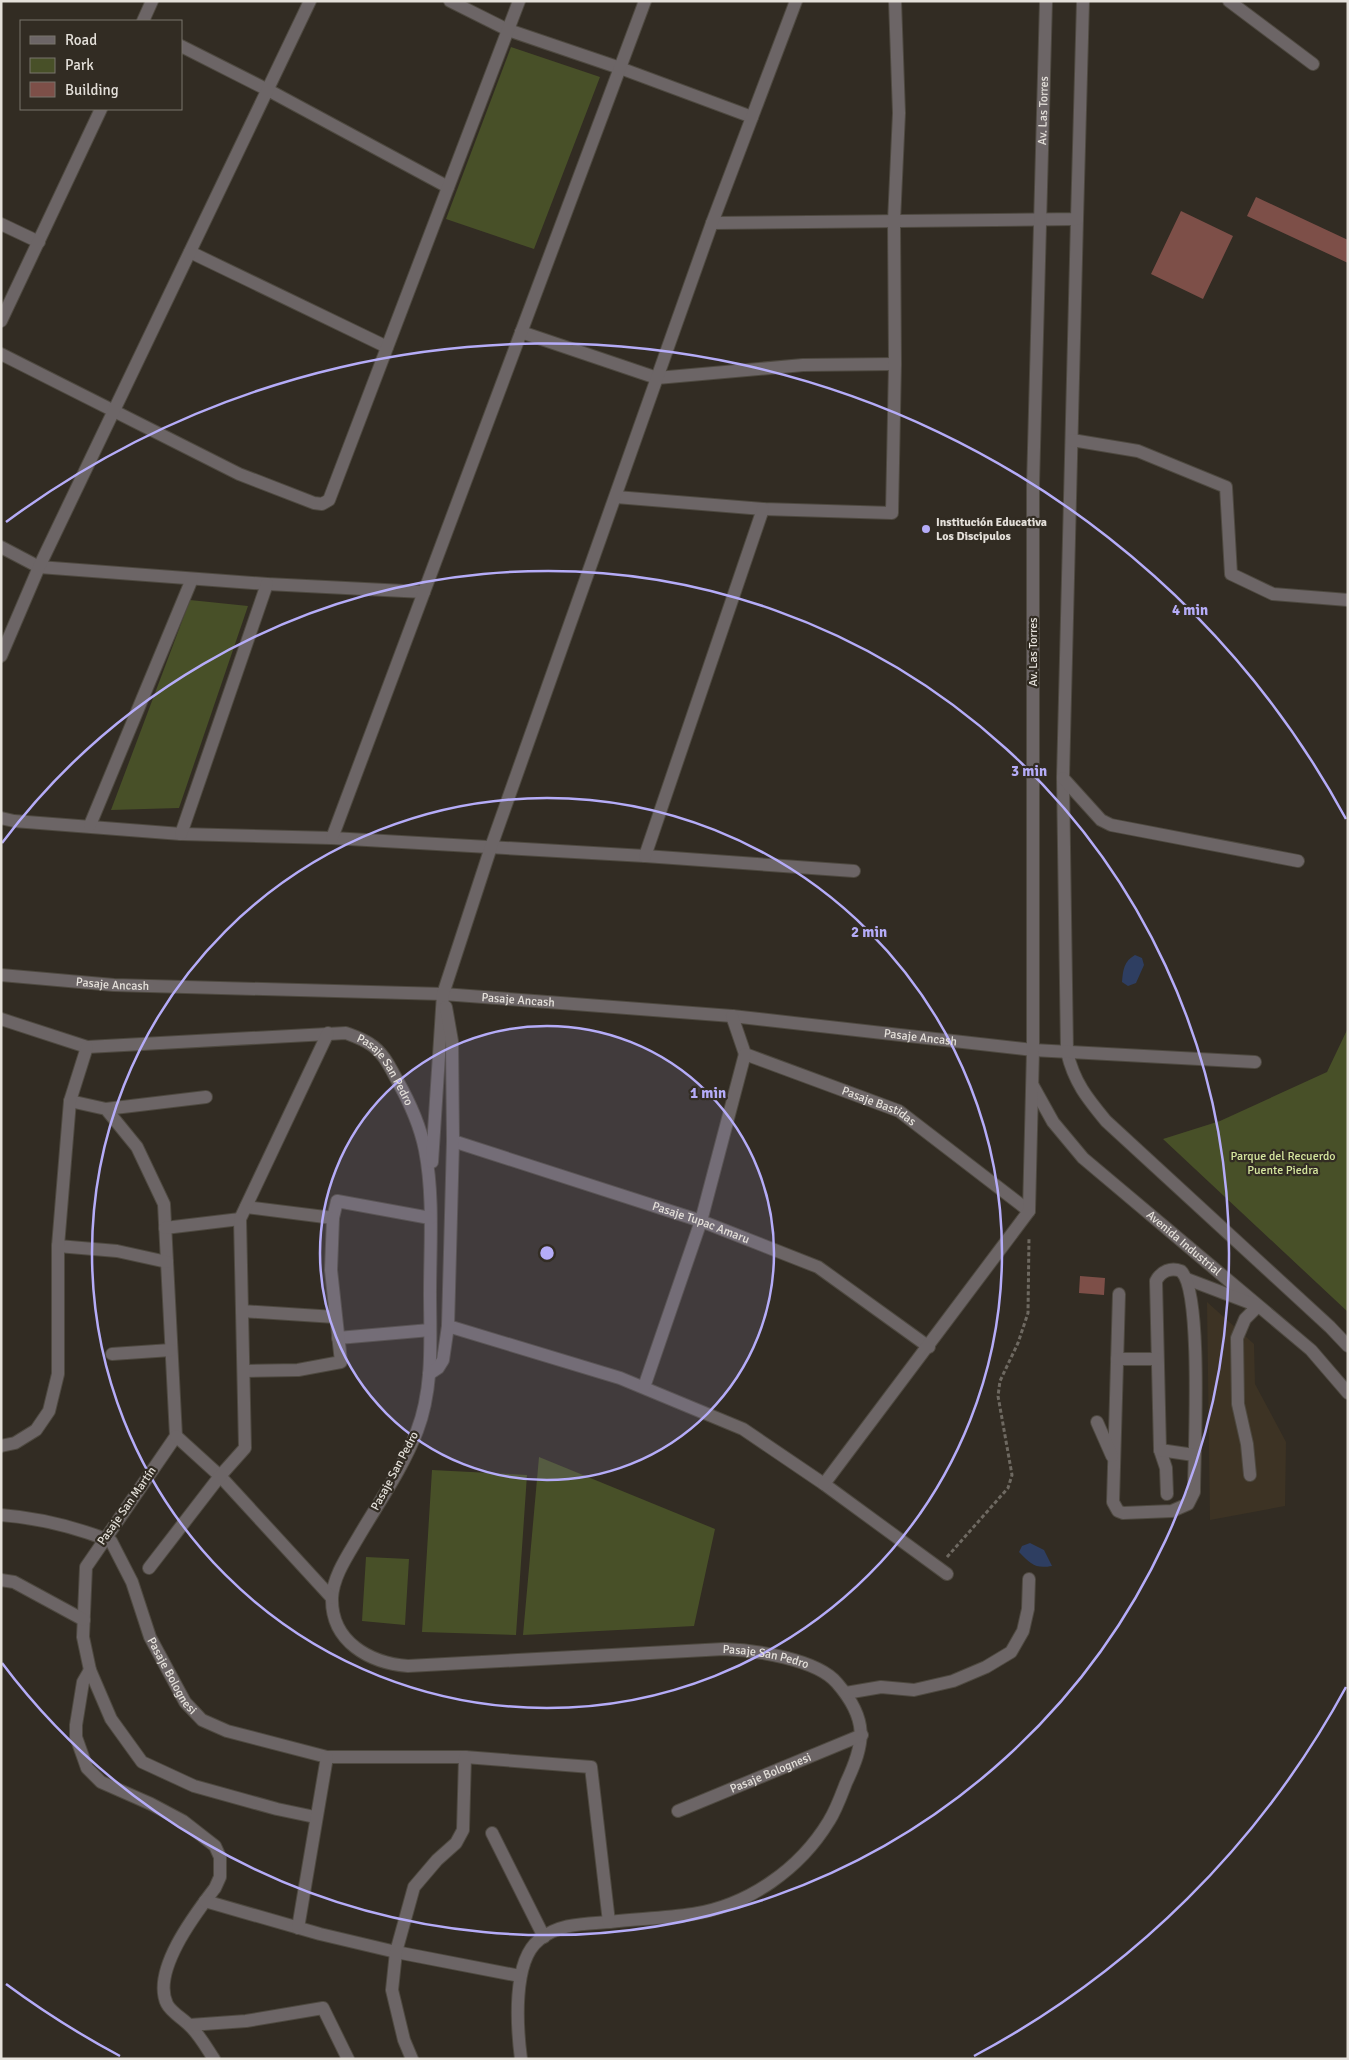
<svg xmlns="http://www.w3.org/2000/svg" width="1349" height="2060" font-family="Signika,sans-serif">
	<rect width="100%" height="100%" fill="#322c23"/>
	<path fill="#3d3324" d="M1207,1302L1254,1344L1255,1384L1286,1442L1285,1506L1210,1520Z"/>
	<path fill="#485028" d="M511,47L600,77L534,249L446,219Z
		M190,600L248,606L179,808L111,810Z
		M1348,1028V1312L1163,1139L1220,1121L1327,1072Z
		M539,1457L715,1529L694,1626L523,1635Z
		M432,1470L527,1475L516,1635L422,1632Z
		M366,1557L409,1559L405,1625L362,1621Z"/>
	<path fill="#2e3e61" d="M1135,955L1142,958L1144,965L1136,983L1128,986L1122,982C1123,970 1124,961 1135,955Z
		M1030,1543L1044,1550L1052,1566C1035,1569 1031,1564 1019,1552L1022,1546Z"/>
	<path fill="#7d4f48" d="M1256,197L1348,240V263L1247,216Z
		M1181,211L1233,236L1203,299L1151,274Z
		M1080,1276L1105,1278L1104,1295L1079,1293Z"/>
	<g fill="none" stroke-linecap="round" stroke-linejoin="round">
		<defs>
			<g id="minor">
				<path d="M450,1L508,30L620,68L752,117"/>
				<path d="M1229,1L1313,64"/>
				<path d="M143,21L152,1"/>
				<path d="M181,46L268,90L448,187"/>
				<path d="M1077,219L1063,778L1067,1052C1074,1082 1087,1098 1106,1121L1330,1327L1348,1346"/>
				<path d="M712,223L1077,219L1083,1"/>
				<path d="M1,224L39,242"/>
				<path d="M190,252L387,347"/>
				<path d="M1,321L101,109"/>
				<path d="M521,332L657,378L803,365L895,364"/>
				<path d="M1,354L239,474L314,503L322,504L329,500L519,1"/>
				<path d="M1072,440L1138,451L1226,487L1231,574L1273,594L1348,600"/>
				<path d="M616,497L763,509L892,513L895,364L894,221L899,113L895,1"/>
				<path d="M1,547L39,567L267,584L424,592"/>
				<path d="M1,656L39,567L310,1"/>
				<path d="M1063,778L1101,820L1111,825L1298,861"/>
				<path d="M1,818L14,821L181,834L332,838L645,856L854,871"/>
				<path d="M90,825L192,579"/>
				<path d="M181,834L267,584"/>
				<path d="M332,838L645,1"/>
				<path d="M645,856L763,509"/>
				<path id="s1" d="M1,975L114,985L443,994L732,1016L1033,1050L1255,1062"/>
				<path id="s2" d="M732,1016L745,1054L899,1111L1029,1211"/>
				<path id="s3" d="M1,1019L87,1047L346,1033C354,1036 363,1039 370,1044C383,1052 390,1067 397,1080C409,1101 420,1125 425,1150C434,1196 430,1246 430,1293C430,1338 434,1387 417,1431C403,1468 379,1502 359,1536C348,1555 333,1576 332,1598C331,1642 370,1663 408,1666L724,1649C754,1650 817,1659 837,1683C869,1720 865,1743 846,1783C841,1796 836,1810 829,1821C800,1869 749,1905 693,1914C666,1918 638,1919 610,1922C585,1924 559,1923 539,1940C512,1961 517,2028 521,2059"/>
				<path id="s4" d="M1033,1086L1053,1122L1083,1158L1311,1350L1348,1393"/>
				<path d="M70,1101L106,1109L137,1147L164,1204L176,1436L86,1567L83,1637L90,1670L111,1719L142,1762L194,1786L277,1809L315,1817"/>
				<path d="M106,1109L206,1097"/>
				<path id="s5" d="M453,1141L701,1221L818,1267L929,1347"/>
				<path d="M432,1162L443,994L491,847L657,378L712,223L796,1"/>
				<path d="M246,1207L333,1218L337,1201L430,1218"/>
				<path d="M165,1228L240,1219"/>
				<path d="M58,1246L117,1251L167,1262"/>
				<path d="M1187,1279L1258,1306L1245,1319L1237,1338L1238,1404L1247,1444L1250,1475"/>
				<path d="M1119,1294L1113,1502L1118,1511L1123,1513L1172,1511L1188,1504L1194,1492C1194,1456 1203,1291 1181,1271C1171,1267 1161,1271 1156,1281L1160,1450L1166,1468L1167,1494"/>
				<path d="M242,1311L335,1317"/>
				<path d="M448,1326L620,1378L743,1429L824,1484L947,1574"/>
				<path d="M338,1338L430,1330"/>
				<path d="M112,1354L171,1350"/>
				<path d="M1117,1359H1157"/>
				<path d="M244,1371L298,1370L341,1362L331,1270L333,1218"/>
				<path d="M429,1374L438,1368L443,1360L448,1326L453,1141L452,1041L446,1007"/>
				<path d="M644,1387L701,1221L745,1054"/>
				<path d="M1097,1422L1112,1456"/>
				<path d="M176,1436L220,1476L332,1598"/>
				<path d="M1,1446L15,1443L36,1430L49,1411L58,1374V1246L70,1101L87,1047"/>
				<path d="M1160,1450L1194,1455"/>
				<path id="s6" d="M824,1484L1029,1211L1033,1050V485L1046,1"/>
				<path id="s7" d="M1,1515C40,1518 75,1527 111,1541L132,1582L150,1637L185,1702L202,1720L227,1731L327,1757H465L591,1767L609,1922"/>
				<path d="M149,1568L220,1476L245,1448L240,1219L328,1033"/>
				<path d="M1,1580L14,1582L84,1620"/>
				<path d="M90,1670L83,1682L76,1725V1737L87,1768L101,1782L151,1804L183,1821L215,1846L220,1857V1877L215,1888C196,1913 151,1971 167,2004C171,2012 182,2018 189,2025C199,2034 206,2047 214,2059"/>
				<path d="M846,1693L881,1687L914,1690L953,1681L986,1667L1011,1652L1023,1631L1028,1609L1029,1579"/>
				<path id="s8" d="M678,1811L862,1735"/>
				<path d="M492,1833L544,1937"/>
				<path d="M205,1901L320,1934L396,1952L520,1976"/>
				<path d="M298,1928L327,1757"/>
				<path d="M190,2025L246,2021L323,2008L348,2059"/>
				<path d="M412,2059L404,2040L392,1990L396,1952L414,1887L437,1860L456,1843L463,1830L465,1757"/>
			</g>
		</defs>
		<use href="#minor" stroke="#4e4940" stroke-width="14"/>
		<path stroke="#6e6961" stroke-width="3" stroke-dasharray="4 2.5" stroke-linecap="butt" d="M947,1557L1008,1488L1012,1475L998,1396L1000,1381L1018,1343L1028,1313L1029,1237"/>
		<use href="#minor" stroke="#6c6566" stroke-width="12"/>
	</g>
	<circle cx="547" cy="1253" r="227" fill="#b5acf8" fill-opacity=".12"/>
	<g fill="none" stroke="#b5acf8" stroke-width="2.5">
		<circle cx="547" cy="1253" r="227"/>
		<circle cx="547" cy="1253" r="455"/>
		<path d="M2 843A682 682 0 1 1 2 1663"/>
		<path d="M1346 1687A909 909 0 0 1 974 2056M120 2056A909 909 0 0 1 6 1984M6 522A909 909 0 0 1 1346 819"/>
	</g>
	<circle fill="#b5acf8" stroke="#322c23" stroke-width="2" cx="926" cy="529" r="5"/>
	<g text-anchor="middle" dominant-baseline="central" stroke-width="4.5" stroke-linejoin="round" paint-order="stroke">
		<g font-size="12" fill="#e4e0da" stroke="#322c23">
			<text stroke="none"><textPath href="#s6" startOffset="1442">Av. Las Torres</textPath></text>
			<text transform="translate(1033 652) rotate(-90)">Av. Las Torres</text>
			<text stroke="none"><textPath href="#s1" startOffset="112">Pasaje Ancash</textPath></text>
			<text stroke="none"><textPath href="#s1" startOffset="518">Pasaje Ancash</textPath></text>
			<text stroke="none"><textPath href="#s1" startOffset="922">Pasaje Ancash</textPath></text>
			<text stroke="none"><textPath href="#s3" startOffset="406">Pasaje San Pedro</textPath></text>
			<text stroke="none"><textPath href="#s2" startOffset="184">Pasaje Bastidas</textPath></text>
			<text stroke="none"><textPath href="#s5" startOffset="261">Pasaje Tupac Amaru</textPath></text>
			<text stroke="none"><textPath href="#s4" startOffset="220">Avenida Industrial</textPath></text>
			<text transform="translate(395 1471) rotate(-62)">Pasaje San Pedro</text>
			<text transform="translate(127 1506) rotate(-55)">Pasaje San Martín</text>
			<text stroke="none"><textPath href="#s3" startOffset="1441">Pasaje San Pedro</textPath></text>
			<text stroke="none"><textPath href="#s7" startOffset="262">Pasaje Bolognesi</textPath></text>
			<text stroke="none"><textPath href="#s8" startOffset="100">Pasaje Bolognesi</textPath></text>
		</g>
		<g font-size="12" font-weight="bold" fill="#e4e0da" stroke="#322c23" text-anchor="start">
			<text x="936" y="522">Institución Educativa<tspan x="936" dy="14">Los Discipulos</tspan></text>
		</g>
		<g font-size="12" fill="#d5e59e" stroke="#322c23">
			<text x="1283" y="1156">Parque del Recuerdo<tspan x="1283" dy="14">Puente Piedra</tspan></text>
		</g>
	</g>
	<circle cx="547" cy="1253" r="8" fill="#b5acf8" stroke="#322c23" stroke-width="2.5"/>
	<g font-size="15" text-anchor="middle" font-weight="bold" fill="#b5acf8" stroke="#322c23" stroke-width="4.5" stroke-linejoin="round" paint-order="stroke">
		<text x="1190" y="615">4 min</text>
		<text x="1029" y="776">3 min</text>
		<text x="869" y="937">2 min</text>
		<text x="708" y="1098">1 min</text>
	</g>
	<rect width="1349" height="2060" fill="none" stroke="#e4e0da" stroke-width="5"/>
	<rect x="20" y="20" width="162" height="90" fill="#322c23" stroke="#79746c"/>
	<rect x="30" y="36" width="25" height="8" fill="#6c6566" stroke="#79746c"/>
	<text x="65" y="45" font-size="15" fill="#e4e0da">Road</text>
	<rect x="30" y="58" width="25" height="15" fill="#485028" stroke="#79746c"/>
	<text x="65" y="70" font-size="15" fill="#e4e0da">Park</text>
	<rect x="30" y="82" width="25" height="15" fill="#7d4f48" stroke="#79746c"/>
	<text x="65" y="95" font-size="15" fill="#e4e0da">Building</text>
</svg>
